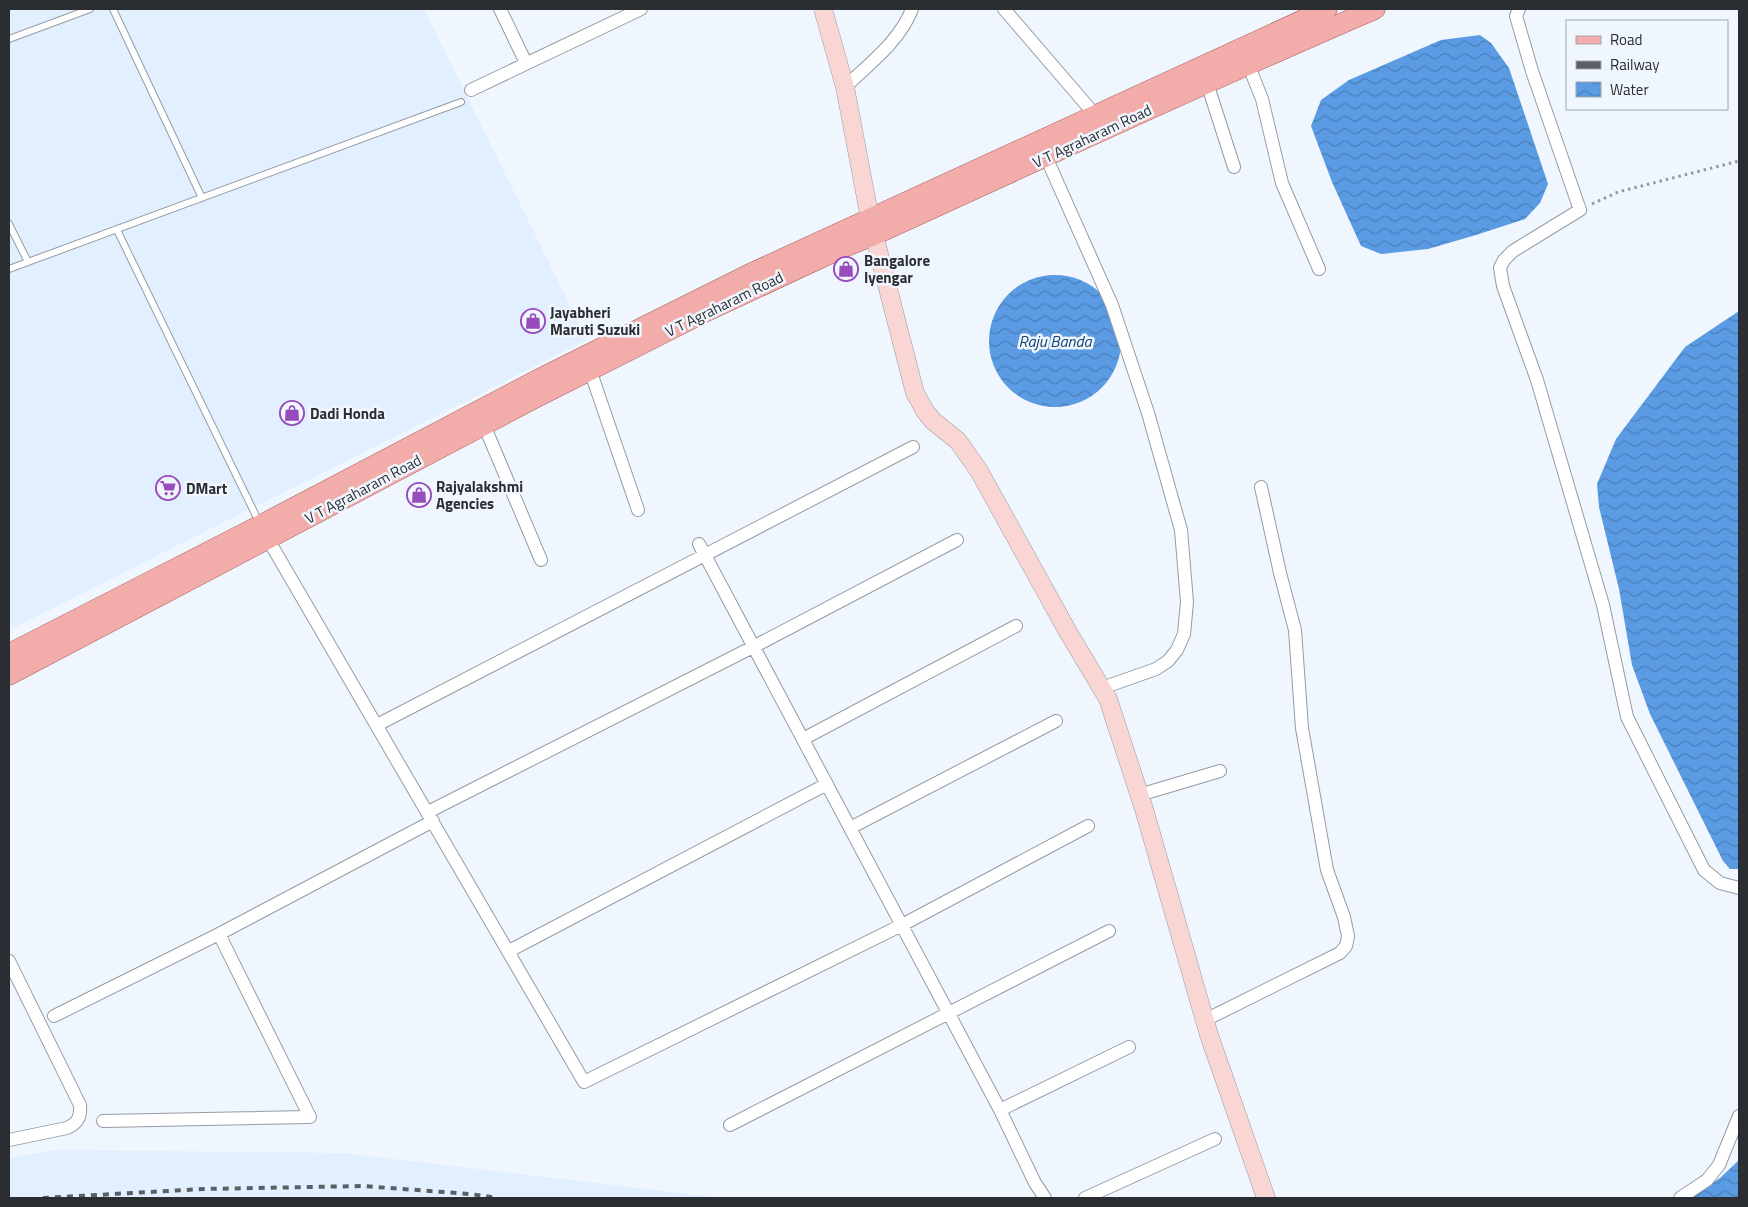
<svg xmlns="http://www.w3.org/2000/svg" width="1748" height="1207" font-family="'Titillium Web',sans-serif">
	<defs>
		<pattern id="water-waves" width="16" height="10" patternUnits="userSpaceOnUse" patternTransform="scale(1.25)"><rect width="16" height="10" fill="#5a9be4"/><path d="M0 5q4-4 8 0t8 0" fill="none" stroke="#4b7fb9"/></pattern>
	</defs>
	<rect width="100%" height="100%" fill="#f0f6fd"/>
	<path fill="#e2efff" d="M9,9H424L587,340L9,630Z
		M57,1150L343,1153L722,1198H9V1158Z"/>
	<path fill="url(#water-waves)" d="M1480,35L1491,43L1509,68L1548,184L1540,203L1525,219L1476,235L1428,249L1381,254L1361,246L1332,182L1311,126L1321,100L1349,80L1441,40Z
		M989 341a66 66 0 1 1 132 0a66 66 0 1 1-132 0Z
		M1739,311V869H1730L1723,861L1650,714L1632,665L1619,589L1599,507L1597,484L1616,439L1685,347Z
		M1739,1160V1198H1689L1720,1178Z"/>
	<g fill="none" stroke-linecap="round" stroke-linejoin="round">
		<defs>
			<path id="lane" d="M113,9L202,198
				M9,39L90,9
				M9,224L28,262
				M117,230L259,522
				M9,269L461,102"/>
			<path id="street" d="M500,9L526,63
				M1004,9L1096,116
				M1519,9L1516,16L1532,71L1580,210L1513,251L1504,260L1500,268L1503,286L1537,380L1603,605L1627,717L1704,870L1720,883L1739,888
				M1248,64L1262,99L1282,183L1319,269
				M1207,83L1234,167
				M845,87C869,64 900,41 912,9
				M471,90L641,9
				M1046,157L1112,305L1148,413L1181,530L1187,602L1184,634L1177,650L1168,661L1156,669L1102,688
				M590,370L638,510
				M484,425L541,560
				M265,534L584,1082L902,925L1088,826
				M699,544L1000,1110
				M377,725L913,447
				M803,739L1016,626
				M1139,795L1220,771
				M428,812L753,647L957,540
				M850,828L1056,721
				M509,951L827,784
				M9,961L80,1105C81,1117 78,1123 67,1128L9,1140
				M54,1016L219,934
				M1205,1020L1340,953L1346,946L1348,936L1344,917L1327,870L1302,728L1295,630L1280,573L1261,487
				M103,1121L310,1117L219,934L433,821
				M730,1125L1109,931
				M1045,1198L1035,1183L1000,1110L1129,1047
				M1085,1198L1215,1139
				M1680,1198L1707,1180L1719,1165L1739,1116"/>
			<path id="secondary" d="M823,9L845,87L870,219L915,393L925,411L933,421L958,441L979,471L1068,632L1108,699L1144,809L1209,1035L1266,1198"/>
			<path id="primary" d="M9,654L261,525L545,376L754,272L1327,9
				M9,675L533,399L709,310L842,248L874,235C1041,159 1207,81 1375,9"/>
		</defs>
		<use href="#lane" stroke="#959ca5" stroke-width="8"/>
		<use href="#street" stroke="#959ca5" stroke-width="14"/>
		<use href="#secondary" stroke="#959ca5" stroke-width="19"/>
		<use href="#primary" stroke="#a75d5b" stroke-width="21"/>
		<path stroke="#94999e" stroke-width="3" stroke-dasharray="2.5 4" stroke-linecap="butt" d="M1592,204L1618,192L1739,161"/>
		<use href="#lane" stroke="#fff" stroke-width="6"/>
		<use href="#street" stroke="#fff" stroke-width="12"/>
		<use href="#secondary" stroke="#f9d6d4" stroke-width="18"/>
		<use href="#primary" stroke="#f2adaa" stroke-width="20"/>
		<path stroke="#5b5f63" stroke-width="4" stroke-dasharray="6 6" stroke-linecap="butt" d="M43,1198L203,1189L363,1186L470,1194L498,1198"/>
	</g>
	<defs>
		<symbol id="shop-ring" viewBox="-11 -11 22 22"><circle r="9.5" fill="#f0f6fd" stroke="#984bbc" stroke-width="1.5"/><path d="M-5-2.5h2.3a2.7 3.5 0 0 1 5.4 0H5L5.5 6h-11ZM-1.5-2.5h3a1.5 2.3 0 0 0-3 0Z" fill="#984bbc"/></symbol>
		<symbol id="supermarket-ring" viewBox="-11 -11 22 22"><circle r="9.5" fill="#f0f6fd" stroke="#984bbc" stroke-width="1.5"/><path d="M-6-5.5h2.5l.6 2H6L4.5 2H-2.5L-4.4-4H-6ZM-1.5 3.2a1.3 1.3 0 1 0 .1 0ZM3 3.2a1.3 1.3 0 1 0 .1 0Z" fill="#984bbc"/></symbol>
	</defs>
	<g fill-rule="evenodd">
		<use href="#shop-ring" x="832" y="255" width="28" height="28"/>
		<use href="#shop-ring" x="519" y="307" width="28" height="28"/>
		<use href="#shop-ring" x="278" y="399" width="28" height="28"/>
		<use href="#supermarket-ring" x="154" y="474" width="28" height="28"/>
		<use href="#shop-ring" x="405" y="481" width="28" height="28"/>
	</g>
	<g text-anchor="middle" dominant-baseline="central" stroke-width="5" stroke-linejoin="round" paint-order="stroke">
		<g font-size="15" fill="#2a2d31" stroke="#f0f6fd">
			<text transform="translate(1092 136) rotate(-25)">V T Agraharam Road</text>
			<text transform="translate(724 304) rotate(-26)">V T Agraharam Road</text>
			<text transform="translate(363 489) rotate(-28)">V T Agraharam Road</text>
		</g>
		<g font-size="15" font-weight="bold" fill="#2a2d31" stroke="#f0f6fd" text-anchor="start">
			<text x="864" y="260">Bangalore<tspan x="864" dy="17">Iyengar</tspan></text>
			<text x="550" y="312">Jayabheri<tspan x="550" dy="17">Maruti Suzuki</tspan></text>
			<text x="310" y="413">Dadi Honda</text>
			<text x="436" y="486">Rajyalakshmi<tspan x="436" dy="17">Agencies</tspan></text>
			<text x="186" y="488">DMart</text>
		</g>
		<g font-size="16" font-style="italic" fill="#144271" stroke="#f0f6fd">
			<text x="1055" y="341">Raju Banda</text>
		</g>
	</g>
	<rect width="1748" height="1207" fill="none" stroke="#2a2d31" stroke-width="20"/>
	<rect x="1566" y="20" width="162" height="90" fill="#f0f6fd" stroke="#a1a6ab"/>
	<rect x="1576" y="36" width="25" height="8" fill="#f2adaa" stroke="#a1a6ab"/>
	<text x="1610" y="45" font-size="15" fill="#2a2d31">Road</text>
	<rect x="1576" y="61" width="25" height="8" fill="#5b5f63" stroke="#a1a6ab"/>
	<text x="1610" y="70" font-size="15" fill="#2a2d31">Railway</text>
	<rect x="1576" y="82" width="25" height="15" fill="url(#water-waves)" stroke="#a1a6ab"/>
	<text x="1610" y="95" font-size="15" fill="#2a2d31">Water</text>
</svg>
